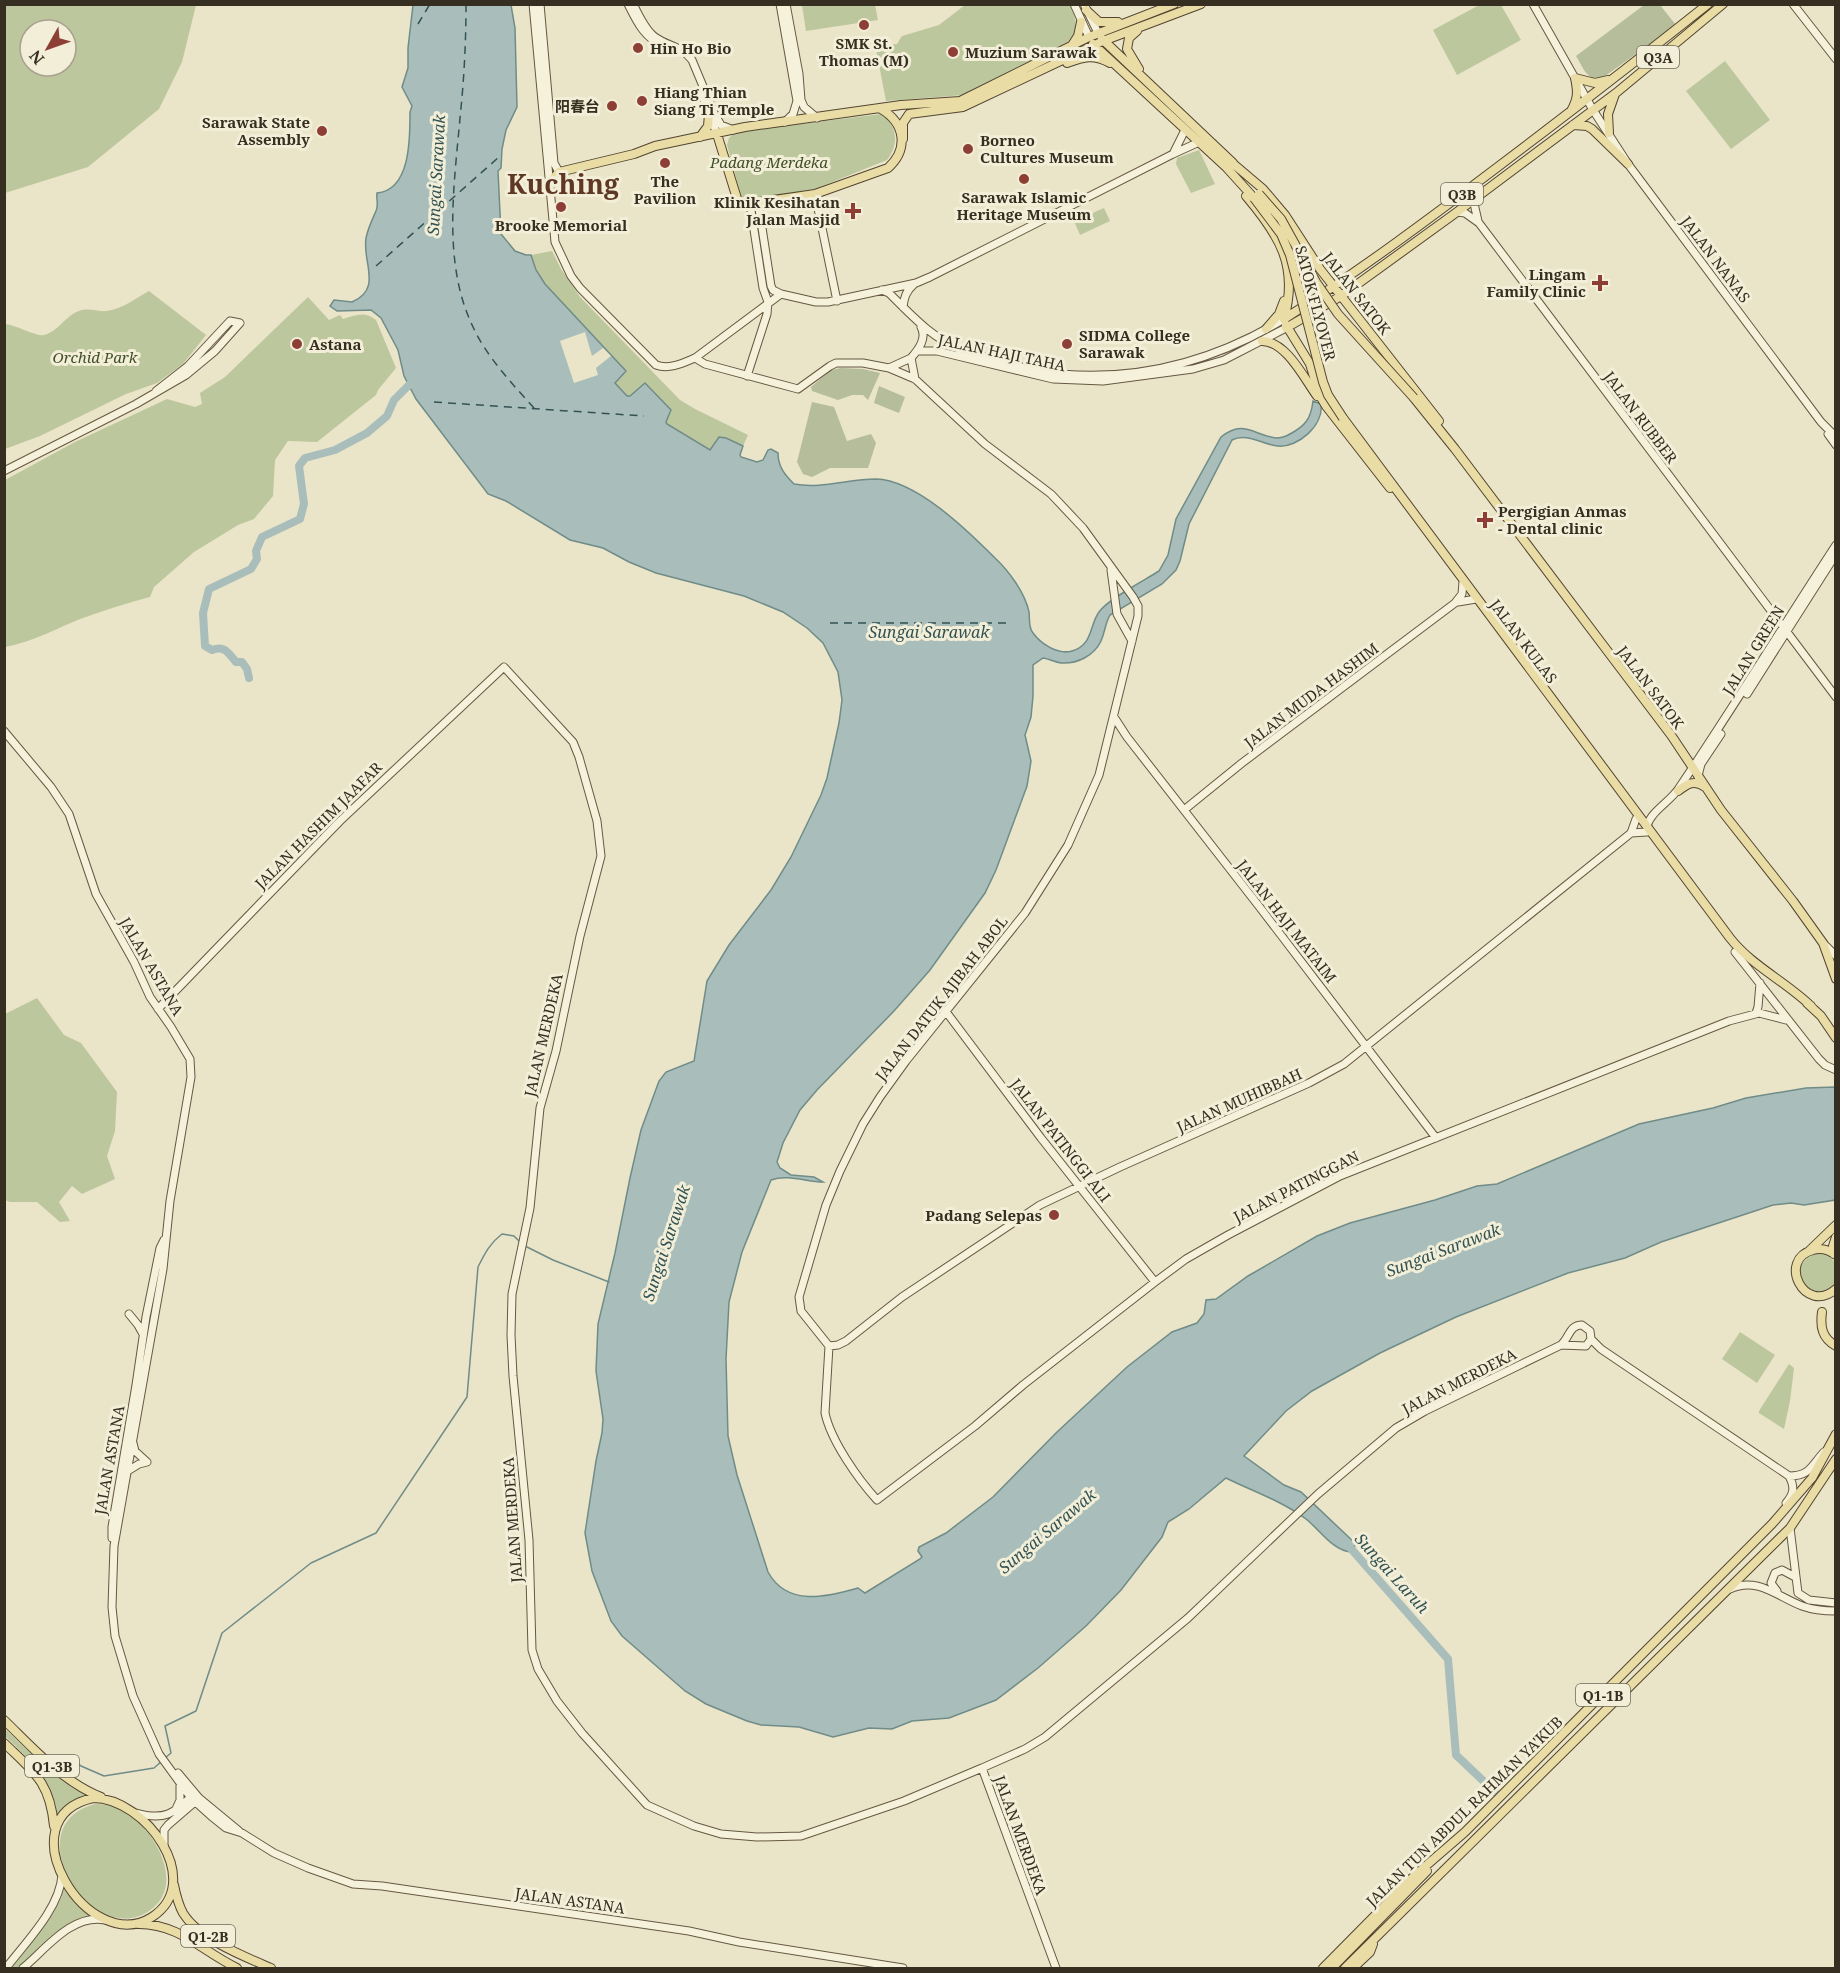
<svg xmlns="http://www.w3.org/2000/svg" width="1840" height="1973" font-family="'Noto Serif','Noto Sans SC',serif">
	<rect width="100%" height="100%" fill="#eae4c8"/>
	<path fill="#bdc79d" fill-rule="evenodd" d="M5,4H196V5L182,62L159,109L88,167L5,193ZM30,30H66V66H30Z
		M1481,4L1501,5L1521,40L1457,75L1433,30Z
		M802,5H875L878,20L806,31Z
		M965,5H1072C1076,19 1079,30 1068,42L964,95L886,101L876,49L885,45L897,44L902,36L939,25Z
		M1725,61L1770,120L1731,149L1686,91Z
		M881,114C898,125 899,145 887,160L815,189L745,201L742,199L727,145L729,138L735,132Z
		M1199,150L1215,184L1191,193L1176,164L1177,158Z
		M1104,208L1110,221L1080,235L1074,221Z
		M552,251L561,269L580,297L680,400L695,409L748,435L743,446L725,437H719L710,450L667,424L666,422L671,410L645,383L630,396H627L614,383L625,371L545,284L536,270L531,255Z
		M149,291L206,335L183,364L157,383L126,394L40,436L5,449V324C17,325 36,337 44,335C58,332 65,316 79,311C88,307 98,312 107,311C122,309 136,298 149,291Z
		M308,297L329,320L340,315L343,319C356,315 365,311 376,320L396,368L378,390L376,395L317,442L288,441L275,460L273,496L254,519L238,525L194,552L154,587L150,597C127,603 105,610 83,618C54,629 36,641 5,647V480L75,442L167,399L195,407L202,404L200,393L225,377Z
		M37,998L64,1035L81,1043L117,1092L115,1131L107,1156L115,1179L82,1194L72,1186L59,1202L70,1221L60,1222L37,1202H10L5,1200V1014Z
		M1800 1273a19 19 0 1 1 38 0a19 19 0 1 1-38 0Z
		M1740,1332L1775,1355L1757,1383L1722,1359Z
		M1789,1364L1794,1368L1790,1401L1784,1429L1759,1413V1411Z
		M4,1728L25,1748L87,1793L66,1805L58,1817C49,1777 33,1763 5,1736Z
		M95,1804C106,1804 115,1806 125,1812C155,1829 187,1886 149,1911C92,1950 13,1826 95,1804Z
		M64,1887L77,1903L91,1915L73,1921L19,1968H10L61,1898Z"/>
	<path fill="#b5bd9b" d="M1644,5H1660L1676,25L1601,79C1586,80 1583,67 1576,56Z
		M841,368L863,369L880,373L868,400L863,395H852L838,400L812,391L811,387L831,370Z
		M879,386L905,397L899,413L874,403Z
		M812,402L834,407L847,441L871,434L876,443L868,468H830L812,477L803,474L797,462Z"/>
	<path fill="#a9bebb" stroke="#708c88" stroke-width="1.5" d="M413,5H511L515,28L517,107L506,130L502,149L501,168L498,171L501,234L515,251L526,255H531L536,270L545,284L626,371L615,383L627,396H630L645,383L671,410L666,422L667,424L710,450L719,437L726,438L743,446L740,455L741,457L757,462L763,460L768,450L771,449L778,453C778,467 785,475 794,484C822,489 848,479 876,479C916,480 967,530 995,558C1009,571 1025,593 1029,612C1030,619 1028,627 1033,633C1041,644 1058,655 1072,651C1093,645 1089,626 1099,612C1108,599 1145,580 1159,571L1168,555L1176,519L1221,437C1244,419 1253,435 1276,438C1281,438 1285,437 1290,434C1305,426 1311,419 1313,401L1321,404C1324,425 1298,448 1278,446C1263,445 1247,432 1232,440L1189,524L1180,561L1176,570L1162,584L1110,615C1105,624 1105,632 1101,641C1094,656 1077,664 1061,663C1055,662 1049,659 1043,658L1033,665V696L1031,717L1025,735L1031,761L1027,786L996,870L985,893L930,970L894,1011L817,1090L800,1110L783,1143L777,1162L780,1168L791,1175L814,1177L823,1182C807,1182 788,1174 771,1180L742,1252L729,1302L726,1359L728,1436L737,1475L768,1572C787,1607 827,1597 858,1588L865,1593L920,1559L922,1557L918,1551L919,1547L946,1533L993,1497L1057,1432L1127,1367L1172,1332L1197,1323L1204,1314L1206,1300L1216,1299L1248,1276L1317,1236L1350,1223L1435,1200L1477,1186L1497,1184L1639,1124L1713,1108L1746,1098L1806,1088L1835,1087V1200L1804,1205L1791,1203L1773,1205L1661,1242L1625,1258L1568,1273L1456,1317L1380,1353L1312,1391L1286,1411L1244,1456L1284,1485L1301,1492L1356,1544L1351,1552C1333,1551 1319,1529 1306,1519C1282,1501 1252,1491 1226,1478L1189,1509L1168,1522L1162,1537L1121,1590L1086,1626L1038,1668L996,1700L949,1718L912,1721L892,1729L869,1728L833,1737L799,1727L761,1725L747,1721L706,1704L685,1691L622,1636L611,1621L592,1571L585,1533L596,1461L602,1433L603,1419L596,1371L598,1324L615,1253L630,1178L641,1130L659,1081L666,1072L694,1061L707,981L729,945L771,890L791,857L821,795L827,778L839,723L842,700L838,672L823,643L807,628L783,612L744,596L656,573L629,562L603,548L570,540L506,501L488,494L416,399L404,376L398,350L381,318L371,310L337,311L330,306L334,300L352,302C383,289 362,262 366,238C368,228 372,220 376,211C379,205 376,199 377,193C411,190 410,137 410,112L412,106L402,87L408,68V48Z"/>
	<path fill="#eae4c8" d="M585,332L592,356L603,348L611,356L596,368L598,375L574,383L560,341Z"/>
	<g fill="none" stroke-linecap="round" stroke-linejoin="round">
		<path stroke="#708c88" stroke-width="1.5" d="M525,1246L553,1260L609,1282
			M70,1756L81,1766L104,1776L154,1768L162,1761
			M165,1758L171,1753L165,1726L196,1711L222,1633L311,1563L376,1533L467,1397L478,1267C485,1253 490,1243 502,1234L514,1236L519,1241"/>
		<path stroke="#a9bebb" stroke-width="8" d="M249,678L247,669L242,662H236C228,653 225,645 212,650L205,646L203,613L209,589L251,569L257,559L256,551L262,537L300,519L304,504L299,466L305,458L335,450L367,433L387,416L394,400L415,379
			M1346,1543L1448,1659L1456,1755L1495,1792"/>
		<path stroke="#325254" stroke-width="1.5" stroke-dasharray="8 6" stroke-linecap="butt" d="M466,4C466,43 464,80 460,118C454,187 442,265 474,329C487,357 514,386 535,409
			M418,24L430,4
			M376,266L499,157
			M434,402L644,416
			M830,623H1006"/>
		<defs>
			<path id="secondary" d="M533,4L555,242L571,276L580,288L656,365C669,370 683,363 695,358L781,294L816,302H828L916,283L930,277L1173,154L1197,143
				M540,4L554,163L559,172
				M628,4C637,22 645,39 664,46
				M633,4C639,15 645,30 655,37C669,47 680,45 692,60L715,115L721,125L733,130
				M780,4L797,101L793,114L785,122
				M786,4L799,74L801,100L804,107L817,118
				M1074,4L1089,37
				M1084,4L1098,33
				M1533,4L1593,110L1628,164L1821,422L1836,437
				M1793,4L1836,59
				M702,95L717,134
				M1173,154L1185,130
				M815,194L837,301
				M1473,199L1478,221
				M758,202L771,286L773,290L781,294
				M1457,212L1465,213L1479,223L1836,697
				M882,290L889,293C912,316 932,338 963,351C995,359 1028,371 1061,374C1141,381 1216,360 1284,319
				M903,307C904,298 906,291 914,284
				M917,351H937L1053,379L1103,381L1193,369L1224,360L1286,328
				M695,358L705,364L798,389L830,366L836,363H863L889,368L911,358
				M747,376L767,314L768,302L763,288L750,204
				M915,379L911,358C919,349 927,338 921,327
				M1828,434L1836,445
				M4,471L136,404L186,375L215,351L240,323L230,321L188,366L156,391
				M1111,570L1117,614L1132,641
				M1458,602L1476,599
				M1747,694L1836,554
				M1114,717L1127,737L1258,905L1436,1138
				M4,731L51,787L69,814L96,894L134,962L150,997L171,1027L190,1059L191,1077L170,1201L163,1269L114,1546L112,1607L115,1636L133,1696L159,1754L191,1798L211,1816L226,1828L242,1833L274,1853L308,1868L353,1884L382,1886L689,1931L739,1942L903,1968
				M1698,776L1701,764L1721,734
				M1184,810L1242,763L1455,603L1462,594L1463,582
				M1649,829L1647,826C1651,811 1671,801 1679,788C1733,708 1783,626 1836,545
				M1631,833L1647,832
				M1823,943L1836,956
				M1735,952L1819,1059L1825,1065L1836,1070
				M158,1009L340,821L504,667L573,742L579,757L597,821L601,856L580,936L556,1051L540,1108L530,1208L512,1294L511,1335L513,1376L529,1540L532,1650L538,1669L557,1701L582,1733L647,1805L694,1826L721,1834L757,1837L801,1836L904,1801L982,1768L1056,1968
				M947,1013L1041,1138L1155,1282
				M1756,1013L1758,1007L1760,983
				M129,1314L138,1325L143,1334
				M1591,1339L1601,1349L1789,1476
				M829,1346L825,1413C831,1441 858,1479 877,1500L975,1426L1023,1385L1155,1282L1186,1259L1228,1235L1340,1176L1729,1021L1759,1013L1786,1020
				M829,1346L801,1311L799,1297L826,1205L840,1171L863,1124L880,1097L906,1061L1025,913L1068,845L1099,775L1138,616V606L1133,597L1083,528L1051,494L985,444L915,379L889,368
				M829,1346L838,1345L846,1341L902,1297L1040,1205L1120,1167L1309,1083L1344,1064L1631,833L1636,819
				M133,1443L135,1451L147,1462
				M126,1472L139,1464L147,1462
				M1789,1476C1810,1476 1811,1466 1824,1452
				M1786,1503C1794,1494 1795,1487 1789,1476
				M1790,1528L1798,1593L1809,1600L1836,1603
				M112,1538V1527L136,1385L146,1317L160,1248L164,1240
				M1730,1589C1757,1576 1778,1597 1802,1606C1813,1610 1824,1611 1836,1611
				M1777,1591L1771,1583L1775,1573L1782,1570L1795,1577
				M982,1768L1025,1749L1045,1737L1188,1618L1318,1494L1396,1428L1425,1411L1561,1345C1570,1337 1569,1325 1582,1325L1590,1331L1591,1339L1586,1346L1561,1345
				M178,1773L199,1798L239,1831
				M176,1809L180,1800V1785
				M136,1813C165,1821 173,1814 194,1794
				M164,1846V1830L168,1825L197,1800
				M6,1968C26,1942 60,1908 62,1875
				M23,1968C46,1949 71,1914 105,1920"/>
			<path id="primary" d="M1086,10L1099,22H1118
				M1137,31L1129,38L1127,49L1139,69
				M1102,39L1233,163
				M1093,44L1226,167L1254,198
				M1071,47L1078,36L1081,22
				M1067,63C1084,57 1093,54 1110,63
				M1571,111C1578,99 1578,92 1575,78L1595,83L1608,80
				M1573,125L1587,126L1592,129L1628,164
				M1609,133L1608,114L1615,94
				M717,134L739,205L815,194L888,168C909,149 905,123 881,109
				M700,137L708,126L709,114
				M903,139V123L909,114L963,107L1103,41L1201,4
				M1230,161L1263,189L1285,215L1320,269L1439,421
				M551,186L552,180L559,172L634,154L655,146L745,127L901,105L960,101L1089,37L1174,4
				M1246,196C1279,235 1299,266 1284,319
				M1284,319C1358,272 1429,219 1499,166C1569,113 1639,59 1708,4
				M1286,325L1310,364L1320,396L1326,406L1390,488
				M1286,328L1341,296L1457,212L1616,93L1723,4
				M1266,329L1279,314L1284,301
				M1262,341C1286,341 1304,378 1317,396
				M1414,398L1455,449L1612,657L1671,735L1721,810L1793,901L1823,943L1836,979
				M1343,418L1730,938C1752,966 1785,981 1811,1006
				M1678,791C1687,784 1694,779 1705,787
				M1807,1003L1821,1016L1836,1038
				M1810,1250L1836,1225
				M1834,1254L1833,1246L1836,1237
				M1836,1255C1829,1250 1822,1247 1813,1250C1777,1259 1804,1316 1836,1289
				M1822,1312C1820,1327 1822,1338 1836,1346
				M4,1720C34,1749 63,1782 101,1797
				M4,1743C34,1772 50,1782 54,1826
				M93,1798C146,1798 206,1882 152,1917C88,1958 3,1818 93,1798Z
				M174,1885C176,1895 178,1904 183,1913C199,1939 243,1956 271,1968
				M139,1924C180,1924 203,1952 237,1968
				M1323,1968L1413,1877L1465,1832L1772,1524L1812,1478L1836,1434
				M1332,1968L1427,1871
				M1345,1968L1790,1528L1836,1459
				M1353,1968L1370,1952L1373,1944"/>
		</defs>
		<use href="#secondary" stroke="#665842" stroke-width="9"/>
		<use href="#primary" stroke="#524532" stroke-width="10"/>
		<use href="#secondary" stroke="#f5f1db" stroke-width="7"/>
		<use href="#primary" stroke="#e9dca4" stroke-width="8"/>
		<defs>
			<path id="primary-bridge" d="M1259,194L1281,219L1316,282L1338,314L1414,398
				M1254,198L1281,234L1290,255L1323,382L1328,395L1343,418"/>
		</defs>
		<use href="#primary-bridge" stroke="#524532" stroke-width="10" stroke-linecap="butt"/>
		<use href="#primary-bridge" stroke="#e9dca4" stroke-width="8"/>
	</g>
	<g fill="#8d3f35" stroke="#f2eed7" stroke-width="2">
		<circle cx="864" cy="25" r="6"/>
		<circle cx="638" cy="48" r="6"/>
		<circle cx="953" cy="52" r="6"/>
		<circle cx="642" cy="101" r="6"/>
		<circle cx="612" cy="106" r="6"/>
		<circle cx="322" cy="131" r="6"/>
		<circle cx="968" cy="149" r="6"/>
		<circle cx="665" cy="163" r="6"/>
		<circle cx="1024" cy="179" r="6"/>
		<circle cx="561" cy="207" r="6"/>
		<path d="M850 202h6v6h6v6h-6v6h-6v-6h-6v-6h6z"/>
		<path d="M1597 274h6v6h6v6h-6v6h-6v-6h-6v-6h6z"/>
		<circle cx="297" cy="344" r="6"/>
		<circle cx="1067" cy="344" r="6"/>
		<path d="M1482 511h6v6h6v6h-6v6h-6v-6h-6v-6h6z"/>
		<circle cx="1054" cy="1215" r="6"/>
	</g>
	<g text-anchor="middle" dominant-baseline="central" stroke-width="6" stroke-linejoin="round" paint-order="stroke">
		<g fill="#f2eed7" stroke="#6e6858" stroke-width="1.5">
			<rect x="1637" y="46" width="42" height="22" rx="4.5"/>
			<rect x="1441" y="183" width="42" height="22" rx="4.5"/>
			<rect x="1576" y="1684" width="54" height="22" rx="4.5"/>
			<rect x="25" y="1755" width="54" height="22" rx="4.5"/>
			<rect x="181" y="1925" width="54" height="22" rx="4.5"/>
		</g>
		<g font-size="14" font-weight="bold" fill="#362e21">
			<text x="1658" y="57">Q3A</text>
			<text x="1462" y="194">Q3B</text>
			<text x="1603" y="1695">Q1-1B</text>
			<text x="52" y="1766">Q1-3B</text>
			<text x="208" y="1936">Q1-2B</text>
		</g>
		<g font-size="15" font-weight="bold" fill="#362e21" stroke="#f2eed7" text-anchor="start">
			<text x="864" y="43" text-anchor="middle">SMK St.<tspan x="864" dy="17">Thomas (M)</tspan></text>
			<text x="650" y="48">Hin Ho Bio</text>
			<text x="965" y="52">Muzium Sarawak</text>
			<text x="654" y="92">Hiang Thian<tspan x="654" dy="17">Siang Ti Temple</tspan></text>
			<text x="600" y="106" text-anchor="end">阳春台</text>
			<text x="310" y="122" text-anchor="end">Sarawak State<tspan x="310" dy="17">Assembly</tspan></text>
			<text x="980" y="140">Borneo<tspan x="980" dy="17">Cultures Museum</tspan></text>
			<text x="665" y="181" text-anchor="middle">The<tspan x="665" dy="17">Pavilion</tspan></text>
			<text x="1024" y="197" text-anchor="middle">Sarawak Islamic<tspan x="1024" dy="17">Heritage Museum</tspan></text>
			<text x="840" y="202" text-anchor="end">Klinik Kesihatan<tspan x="840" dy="17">Jalan Masjid</tspan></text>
			<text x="561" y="225" text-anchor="middle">Brooke Memorial</text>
			<text x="1586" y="274" text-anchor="end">Lingam<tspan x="1586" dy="17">Family Clinic</tspan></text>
			<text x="1079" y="335">SIDMA College<tspan x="1079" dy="17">Sarawak</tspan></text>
			<text x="309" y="344">Astana</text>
			<text x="1498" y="511">Pergigian Anmas<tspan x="1498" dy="17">- Dental clinic</tspan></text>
			<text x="1042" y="1215" text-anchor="end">Padang Selepas</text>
		</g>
		<g font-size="15" font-style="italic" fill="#42502a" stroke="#f2eed7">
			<text x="769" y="162">Padang Merdeka</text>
			<text x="95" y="357">Orchid Park</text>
		</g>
		<g font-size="15" fill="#362e21" stroke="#f2eed7">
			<text transform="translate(1716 259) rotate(53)">JALAN NANAS</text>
			<text transform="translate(1357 293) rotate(52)">JALAN SATOK</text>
			<text transform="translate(1316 303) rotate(75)">SATOK FLYOVER</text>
			<text transform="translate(1002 352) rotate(12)">JALAN HAJI TAHA</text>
			<text transform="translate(1641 417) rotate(53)">JALAN RUBBER</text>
			<text transform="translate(1524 641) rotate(53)">JALAN KULAS</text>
			<text transform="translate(1753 650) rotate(-58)">JALAN GREEN</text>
			<text transform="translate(1651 687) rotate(53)">JALAN SATOK</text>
			<text transform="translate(1311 695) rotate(-37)">JALAN MUDA HASHIM</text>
			<text transform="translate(318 825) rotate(-45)">JALAN HASHIM JAAFAR</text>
			<text transform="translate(1287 921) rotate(52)">JALAN HAJI MATAIM</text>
			<text transform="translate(152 966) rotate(60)">JALAN ASTANA</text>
			<text transform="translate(941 998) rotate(-52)">JALAN DATUK AJIBAH ABOL</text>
			<text transform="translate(543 1035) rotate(-77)">JALAN MERDEKA</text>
			<text transform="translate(1239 1100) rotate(-24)">JALAN MUHIBBAH</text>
			<text transform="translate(1061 1140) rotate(52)">JALAN PATINGGI ALI</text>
			<text transform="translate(1296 1186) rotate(-27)">JALAN PATINGGAN</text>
			<text transform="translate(1459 1381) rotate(-27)">JALAN MERDEKA</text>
			<text transform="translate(109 1460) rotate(-80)">JALAN ASTANA</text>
			<text transform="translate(512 1520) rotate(-94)">JALAN MERDEKA</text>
			<text transform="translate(1464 1811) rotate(-44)">JALAN TUN ABDUL RAHMAN YA'KUB</text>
			<text transform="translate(1021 1835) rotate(70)">JALAN MERDEKA</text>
			<text transform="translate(570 1900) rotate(8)">JALAN ASTANA</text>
		</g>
		<g font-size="16" font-style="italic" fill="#325254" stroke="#f2eed7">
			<text transform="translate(436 175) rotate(-87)">Sungai Sarawak</text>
			<text x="929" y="632">Sungai Sarawak</text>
			<text transform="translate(666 1243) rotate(-72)">Sungai Sarawak</text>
			<text transform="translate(1443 1250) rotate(-21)">Sungai Sarawak</text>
			<text transform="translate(1047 1531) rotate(-40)">Sungai Sarawak</text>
			<text transform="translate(1392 1573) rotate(48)">Sungai Laruh</text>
		</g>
		<g font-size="27" font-weight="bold" fill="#5e3825" stroke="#f2eed7">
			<text x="563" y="183">Kuching</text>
		</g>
	</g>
	<rect width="1840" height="1973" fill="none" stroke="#362e21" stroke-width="12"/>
	<g transform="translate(48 48) rotate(230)"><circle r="28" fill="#f2eed7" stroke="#a7a18e" stroke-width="1.5"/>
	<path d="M0-4.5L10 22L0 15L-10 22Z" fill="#8d3f35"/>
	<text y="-9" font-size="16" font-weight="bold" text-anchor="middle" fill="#362e21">N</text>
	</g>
</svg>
